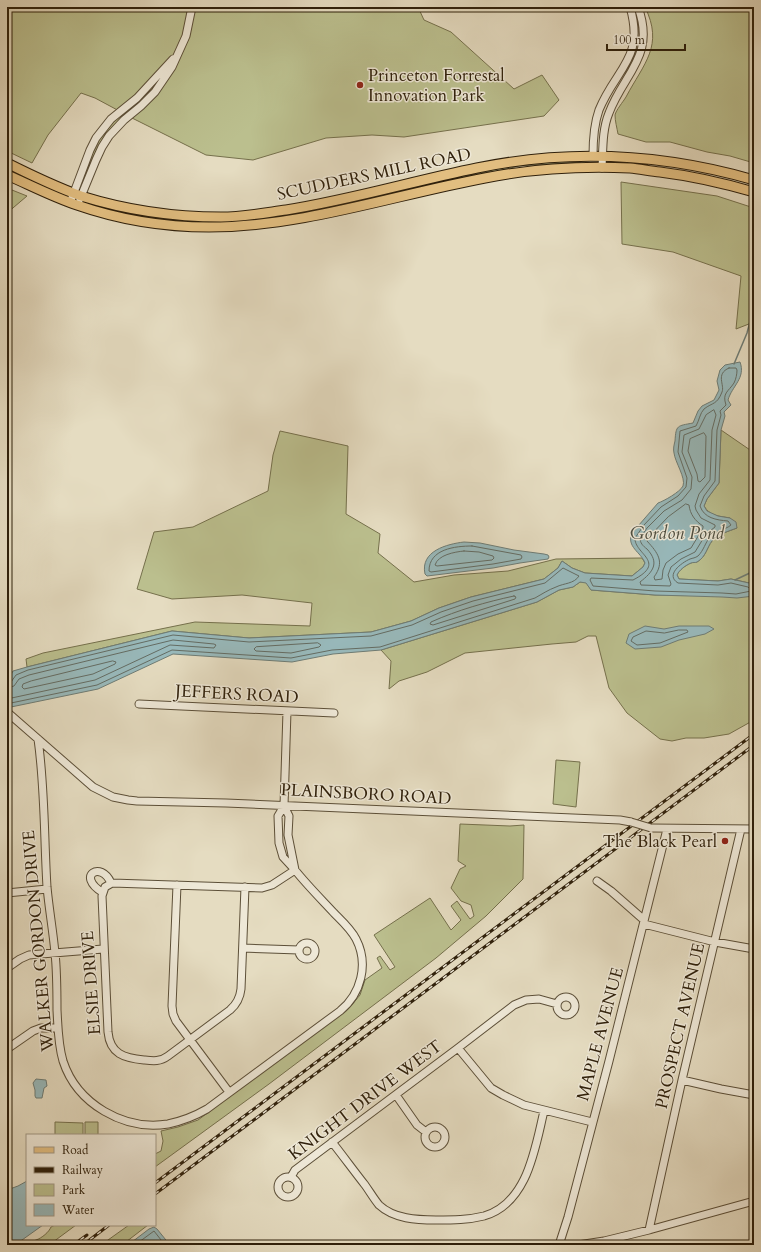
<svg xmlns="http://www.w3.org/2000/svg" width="761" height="1252" font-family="Cardo,serif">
	<rect width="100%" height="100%" fill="#e5dcc1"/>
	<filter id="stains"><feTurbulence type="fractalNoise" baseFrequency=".005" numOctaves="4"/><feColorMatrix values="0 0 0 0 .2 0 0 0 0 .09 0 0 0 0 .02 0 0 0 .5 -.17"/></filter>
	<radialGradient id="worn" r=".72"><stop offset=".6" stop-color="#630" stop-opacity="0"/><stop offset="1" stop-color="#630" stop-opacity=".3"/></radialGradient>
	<path fill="#bbbf8e" stroke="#75704c" d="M7,7H209L215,8L216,7H418L424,20L451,32L514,89L542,75L559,100L544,116L404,137L372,135L326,138L253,160L206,155L126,115L89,171L85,170L98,141L111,124L123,113L95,98L81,93L48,135L32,163L7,151Z
		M645,7H754V163L730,156L707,152L670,142H646L618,134C617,128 615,121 615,115C616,110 623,102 626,97C644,63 664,46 645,7Z
		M581,160V162L519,166L357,204L307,213L353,202L375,194L509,165Z
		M621,182L717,196L754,208V322L736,329L741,276L673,252L622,244Z
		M7,188L27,196L7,213Z
		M85,203L116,211L134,212L286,214V216L234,224L152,220L85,205Z
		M721,430L753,452L751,467L754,468V586L749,583L731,579L718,581L679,579L677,575C679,570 686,565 691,563C693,562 695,563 697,562C706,557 707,547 712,541C718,534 729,531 737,528L730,518C718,516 710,516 704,506L707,499L719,483Z
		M280,431L348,446L346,514L380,534L378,553L414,582L454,575L508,571L556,559L642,558L645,563L643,567L632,576L585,573L572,568L562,561L558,568L544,579L471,597L439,608L411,621L371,632L249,638L172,631L27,667L26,659L43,653L195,622L310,626L312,603L242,595L172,599L137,589L154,532L193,527L268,491L273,455Z
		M580,582H586L591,590L655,595L754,596V720L729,734L704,738H686L672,741L660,739L627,713L609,688L596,636H588L576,642L552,644L465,653L427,672L399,681L389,689L391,661L381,650L537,602L559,590L573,587Z
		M556,760L580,762L576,807L553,804Z
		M460,824L510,826L524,825L523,879L486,916L436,958L269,1084L155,1167V1154L161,1151L163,1141L161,1131L178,1127L198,1120L336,1018L350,1007L360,995L365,980L382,968L377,958L380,956L390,970L395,967L374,935L430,898L451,930L461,920L451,906L457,901L470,919L474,916L471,905L461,901L451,888L460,869L466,866L458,861Z
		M55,1122L83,1123V1135H55Z
		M85,1122H98V1135H85Z
		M55,1225H76L49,1245H21C27,1240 30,1243 36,1240C42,1238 49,1232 51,1227Z
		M129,1225H148L122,1245H101Z"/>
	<path fill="#98b9bb" stroke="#6e7c75" d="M740,362C746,378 732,386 728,400L731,405L724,412L725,416L721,430L719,483L707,499L704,506L707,511L718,516L730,518L736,522L737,528C729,531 718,534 712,541C707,547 706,557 697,562C695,563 693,562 691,563C686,565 679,570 677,575L679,579L718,581L731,579L749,583L754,586V596L737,598L722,597L655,595L591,590L586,583L580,582L573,587L559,590L537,602L381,650L333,654L292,662L173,654L98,689L11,707L7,710V682L13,671L27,667L172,631L249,638L371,632L411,621L439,608L471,597L544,579L558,568L562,561L572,568L585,573L632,576L643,567L645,563C641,552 626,547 632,533L658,503C664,501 680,492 683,486C686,478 675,462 674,453C673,449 674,445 675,441C676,425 677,426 693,423L698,411L702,406L714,400L719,390L717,381L720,370L725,365Z
		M464,542L480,543L514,550L544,554L548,555L549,557L548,559L520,563L493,568L427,576L425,574C420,551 447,544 464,542Z
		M645,626L664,629L679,626H709L714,629L705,634L679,640L661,647L635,649L626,643L629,634Z
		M36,1079L46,1080L47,1086L44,1088L42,1098H36L35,1096V1090L33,1083Z
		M27,1181V1225H43L15,1245H7V1190L18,1186Z
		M154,1227L157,1229L170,1245H128L149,1229Z"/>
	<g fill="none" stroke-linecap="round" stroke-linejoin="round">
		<path stroke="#646c63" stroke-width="1" d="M729,368H736L737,370C737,374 736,379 734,383C728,392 722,393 726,405L720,411L721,415L717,430L715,481L704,496L700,506C704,518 716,520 728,521L731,525C725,530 715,531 710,537C705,543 704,550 698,556C695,558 693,558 690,559C681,563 665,575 678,583L718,585L731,583L748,587L750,589L751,591L736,594L722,593L655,591L593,586L590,580L591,578L633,580C668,562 634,554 635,538L644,525L661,507L678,496L686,487L687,478L678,452L680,431L696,426C699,421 700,413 704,409C713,402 717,405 722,392C725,385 715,374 729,368Z
			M714,410L716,415L712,430L710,480L699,494L695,506L696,510L701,518L715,525V527L706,534L695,552L681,559L671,567L668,575L671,584L670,586L641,585L640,582C653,572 660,563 647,549C643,546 640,543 640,538L647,528L664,511L682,500L691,489L692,477L682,452L684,435L699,429L706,415Z
			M704,433L706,436L705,477L700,482L698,481L697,474L688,451L690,439Z
			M686,504L689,505C690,514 695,521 703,526V528L691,548L678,554L666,563L663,570L662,579L655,580L654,577C665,562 658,553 647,541V539L668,517Z
			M472,546L521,555L522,557L521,559L493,564L431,572L429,571C429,549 455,546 472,546Z
			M464,551L479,552L493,556L494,558L492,560L437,566L435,565C438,555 454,552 464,551Z
			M514,596L516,597L515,599L433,625L430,624L431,622C458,610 486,602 514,596Z
			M679,630H687L688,632L660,643L637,645L631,641L633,637L646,631L664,633Z
			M318,643L321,645L319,647L291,653L256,651L254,649L256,647Z
			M113,661L116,662L115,664L93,674L24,689L22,687L23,684L31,681Z
			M7,683L11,682L16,675L28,670L173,635L249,642L371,636L412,625L441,612L473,601L545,583L563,568L579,576C574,584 564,583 556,587C548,590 542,594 535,598L380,647L332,650L291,658L172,650L97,685L11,703L7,705
			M7,688L14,686L19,679L29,675L173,640L214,644L216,645L214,648L170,645L95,680L7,699
			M135,1245L154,1231L165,1245"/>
		<path stroke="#6e7c75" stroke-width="1.5" d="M734,364L747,333L754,306
			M735,580L754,571"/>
		<defs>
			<path id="minor" d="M593,156C593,141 594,124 599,110C616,68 645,59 630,7
				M602,168C603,150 602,130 609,113C624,73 656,56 638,7
				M80,199L96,160L102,147L109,136L124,120L141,106L155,92L172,67L186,36L192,7
				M70,203L90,150L96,138L111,119L137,98L173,59
				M139,704L334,713
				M7,712L93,787L113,797L128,800L137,801L226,803L620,820L631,822
				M38,739C45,788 44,838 47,887C49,909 53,931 55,953C57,972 57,991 57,1010C58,1027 58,1044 63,1061C77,1104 124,1131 168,1124C182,1121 195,1116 207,1109L340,1011C361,994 369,964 356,939C351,929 342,921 334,913C321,899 307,885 295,870L272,885L262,888L112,883L105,887L102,896L108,1032C110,1054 124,1058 144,1060C153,1061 160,1062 168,1056L230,1010C237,1004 240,998 241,989L245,887
				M284,806L289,816L288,835L295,870L283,857L279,843L278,816L284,806L287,711
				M651,828L754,829
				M597,881L611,891L644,920
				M177,885L172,1006L173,1014L176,1021L229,1092
				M102,892C76,876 101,860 111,883
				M7,893L47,889
				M644,924L715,942L754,949
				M299 951a8 8 0 1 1 16 0a8 8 0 1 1-16 0Z
				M243,948L299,950
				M7,968L20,959L29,955L103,949
				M557 1006a9 9 0 1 1 18 0a9 9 0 1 1-18 0Z
				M458,1048L491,1088L503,1095L524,1105L592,1122
				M7,1049L33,1031L41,1028H57
				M682,1080L721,1089L754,1095
				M396,1095L417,1125L426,1132
				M425 1137a10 10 0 1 1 20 0a10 10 0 1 1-20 0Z
				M332,1142C343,1156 354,1171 365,1185C370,1192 374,1199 379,1205C394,1219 417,1220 436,1220C453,1220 468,1220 484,1216C528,1203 535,1148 544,1111
				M291,1177L295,1170L458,1048L514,1005L526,1000L539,999L557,1004
				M278 1187a10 10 0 1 1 20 0a10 10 0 1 1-20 0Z
				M649,1230L682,1080L741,829
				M559,1245L568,1217L609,1061L667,829
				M578,1245L604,1241L649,1230L754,1201"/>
			<path id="major" d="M7,163C31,175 56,187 81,196C126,210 174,217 221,217C242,217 264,213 286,210C350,200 413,181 477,168C569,149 664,154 754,180
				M7,175C30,185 53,197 77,205C120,220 165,227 209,227C302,227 394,195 485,178C530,169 584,166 630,168C640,169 650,171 660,172C692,176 723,183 754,192"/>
		</defs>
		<use href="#minor" stroke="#5c4f38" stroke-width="9"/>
		<use href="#major" stroke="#2f200b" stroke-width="11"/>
		<use href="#minor" stroke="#eee8d7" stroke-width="7"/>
		<use href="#major" stroke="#e2be80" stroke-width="9"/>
		<defs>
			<path id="rail" d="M155,1183L754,734
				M155,1194L754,745
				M73,1245L87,1235
				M83,1245L109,1225"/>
		</defs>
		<use href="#rail" stroke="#2f200b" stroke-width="3"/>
		<use href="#rail" stroke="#eee8d7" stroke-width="1.5" stroke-dasharray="4.5" stroke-linecap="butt"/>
		<defs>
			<path id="minor-bridge" d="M631,822L651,828"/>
		</defs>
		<use href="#minor-bridge" stroke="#5c4f38" stroke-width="9" stroke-linecap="butt"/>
		<use href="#minor-bridge" stroke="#eee8d7" stroke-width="7"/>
	</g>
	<g fill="#8f2418" stroke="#eee8d7" stroke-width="1.5">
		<circle cx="360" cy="85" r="4"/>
		<circle cx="725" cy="841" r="4"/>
	</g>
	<g text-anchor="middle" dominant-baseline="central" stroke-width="3" stroke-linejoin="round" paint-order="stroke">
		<g font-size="17" fill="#2f200b" stroke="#eee8d7" text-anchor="start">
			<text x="368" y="75">Princeton Forrestal<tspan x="368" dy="20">Innovation Park</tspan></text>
			<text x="717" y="841" text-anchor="end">The Black Pearl</text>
		</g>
		<g font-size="17" fill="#2f200b" stroke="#eee8d7">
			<text transform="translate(374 174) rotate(-12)">SCUDDERS MILL ROAD</text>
			<text transform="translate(237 694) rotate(3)">JEFFERS ROAD</text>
			<text transform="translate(366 794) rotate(3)">PLAINSBORO ROAD</text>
			<text transform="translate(38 941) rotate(-95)">WALKER GORDON DRIVE</text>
			<text transform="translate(91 983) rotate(-94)">ELSIE DRIVE</text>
			<text transform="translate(680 1026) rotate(-77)">PROSPECT AVENUE</text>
			<text transform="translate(600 1034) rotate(-75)">MAPLE AVENUE</text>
			<text transform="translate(365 1100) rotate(-37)">KNIGHT DRIVE WEST</text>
		</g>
		<g font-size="18" font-style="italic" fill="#4e4e40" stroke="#eee8d7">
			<text x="677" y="533">Gordon Pond</text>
		</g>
	</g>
	<rect width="761" height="1252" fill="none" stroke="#e5dcc1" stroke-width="24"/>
	<rect x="8" y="8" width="745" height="1236" fill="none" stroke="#2f200b" stroke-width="2"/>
	<rect x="12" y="12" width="737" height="1228" fill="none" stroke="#2f200b"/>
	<rect x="26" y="1134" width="130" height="92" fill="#eee8d7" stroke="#a29885"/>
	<rect x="34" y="1147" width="20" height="6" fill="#e2be80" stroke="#a29885"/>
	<text x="62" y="1154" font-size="12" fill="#2f200b">Road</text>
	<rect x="34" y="1167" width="20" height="6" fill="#2f200b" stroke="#a29885"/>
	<text x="62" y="1174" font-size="12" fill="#2f200b">Railway</text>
	<rect x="34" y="1184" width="20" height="12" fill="#bbbf8e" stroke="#a29885"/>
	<text x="62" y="1194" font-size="12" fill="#2f200b">Park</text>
	<rect x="34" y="1204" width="20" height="12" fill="#98b9bb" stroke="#a29885"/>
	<text x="62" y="1214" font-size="12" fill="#2f200b">Water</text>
	<path d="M607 44v6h78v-6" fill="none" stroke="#2f200b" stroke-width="2"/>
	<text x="613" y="44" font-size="12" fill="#2f200b" stroke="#eee8d7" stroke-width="3" paint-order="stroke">100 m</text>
	<rect width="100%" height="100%" filter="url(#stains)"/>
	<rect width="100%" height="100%" fill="url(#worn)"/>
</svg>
